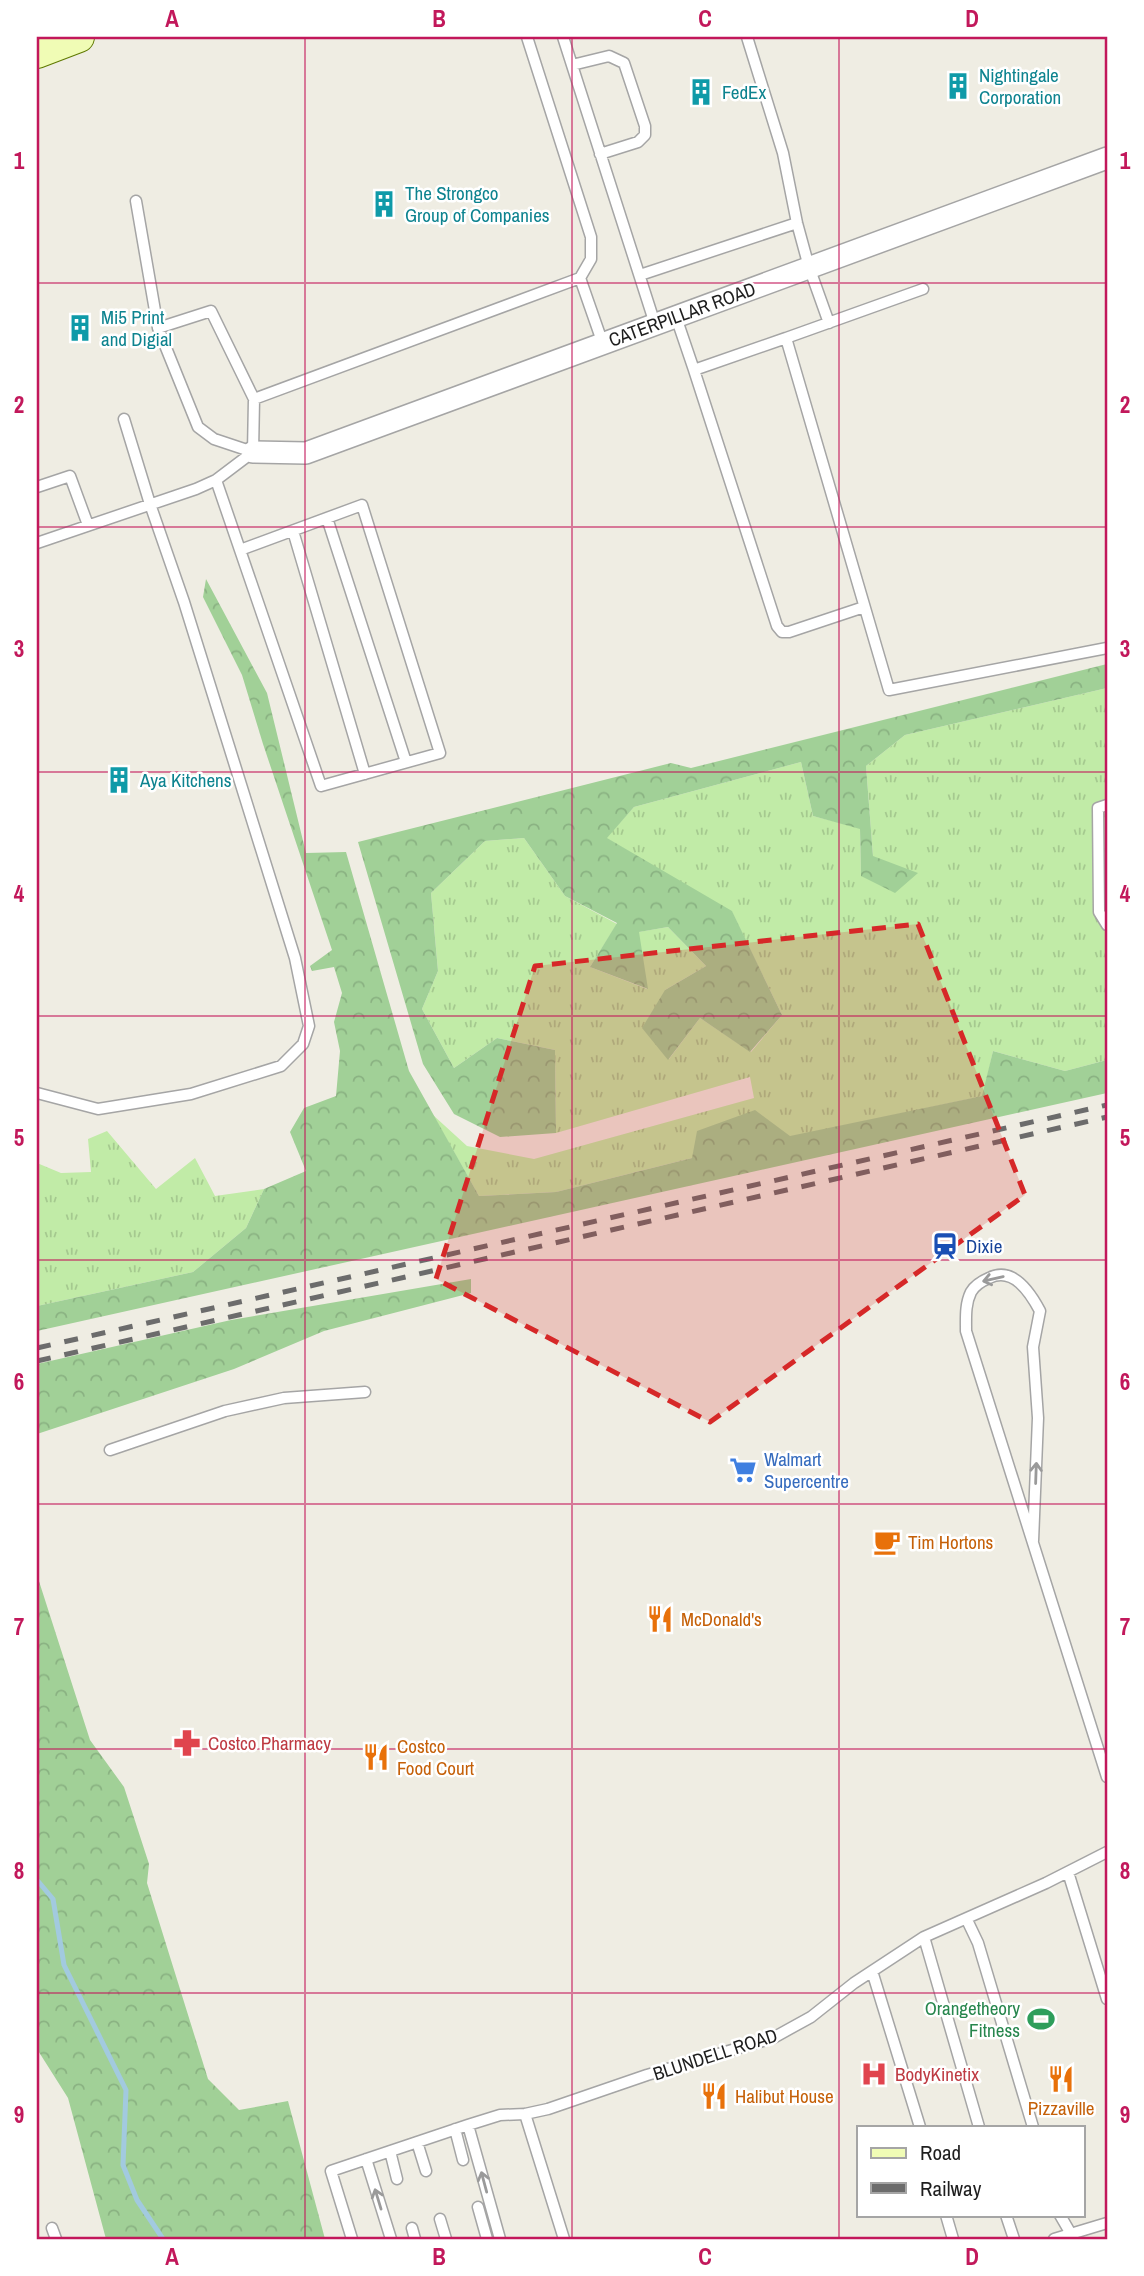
<svg xmlns="http://www.w3.org/2000/svg" width="1144" height="2276" font-family="'Archivo Narrow',sans-serif">
	<defs>
		<pattern id="grass-tufts" width="24" height="20" patternUnits="userSpaceOnUse" patternTransform="scale(1.75)"><rect width="24" height="20" fill="#c1eba7"/><path d="M3 7l-1-3M5 7V3M7 7l1-3M15 17l-1-3M17 17v-4M19 17l1-3" fill="none" stroke="#a5c98f"/></pattern>
		<pattern id="forest-crowns" width="20" height="18" patternUnits="userSpaceOnUse" patternTransform="scale(1.75)"><rect width="20" height="18" fill="#a1d097"/><path d="M2 6a3 3 0 1 1 6 0M12 15a3 3 0 1 1 6 0" fill="none" stroke="#8ab282"/></pattern>
	</defs>
	<rect width="100%" height="100%" fill="#efede3"/>
	<path fill="url(#grass-tufts)" d="M1107,688V1060L1065,1071L993,1051L983,1096L692,1158L556,1192L479,1196L433,1115L467,1146L534,1159L754,1098L750,1077L556,1133L555,1050L497,1038L454,1068L422,1009L438,971L431,893L485,841L524,838L565,896L617,924L590,967L647,989L638,932L668,927L706,966L665,990L669,1059L700,1018L751,1052L782,1015L732,912L606,838L634,807L801,762L813,816L860,828L861,876L873,856L866,766L905,735Z
		M107,1131L156,1189L195,1158L215,1196L264,1189L246,1228L193,1272L37,1306V1163L61,1173L91,1172L88,1139Z"/>
	<path fill="url(#forest-crowns)" d="M206,579L267,693L306,853L346,852L409,1071L479,1196L556,1192L692,1158L697,1131L755,1110L790,1136L982,1096L993,1051L1065,1071L1107,1060V1093L37,1331V1306L193,1272L246,1228L264,1189L306,1171L290,1132L304,1108L336,1096L340,1051L334,1022L342,993L334,967L312,971L310,966L332,950L263,744L242,675L203,597Z
		M1107,664V688L905,735L866,766L873,856L918,873L895,893L861,876L860,829L813,816L801,762L634,807L607,838L732,911L782,1015L750,1052L700,1018L668,1060L642,1028L665,990L706,966L668,927L639,932L648,989L590,967L617,923L565,896L524,838L485,841L431,893L438,971L422,1009L454,1068L497,1038L555,1050L556,1133L500,1137L454,1114L423,1064L358,842L671,763L691,768Z
		M471,1279V1293L324,1331L234,1369L37,1434V1364L231,1320Z
		M37,1575L90,1740L124,1787L149,1864L147,1883L208,2079L239,2110L288,2101L325,2239H106L68,2098L37,2049Z"/>
	<g fill="none" stroke-linecap="round" stroke-linejoin="round">
		<path stroke="#a2cadf" stroke-width="5" d="M37,1880L53,1899L64,1965L126,2090L123,2165L137,2200L163,2239"/>
		<defs>
			<path id="service" d="M527,37L591,237V259L580,278
				M563,37L655,324
				M747,37L783,153L797,223L809,267L829,323
				M572,65L609,56L624,63L645,126V135L638,142L600,154
				M136,201L158,328
				M640,275L797,223
				M923,289L786,338L889,690L1107,648
				M676,317L694,370L786,338
				M694,370L777,626L782,632H789L864,607
				M253,452L254,399L580,278L603,344
				M253,452L214,439L198,427L158,328L211,311L254,399
				M216,480L321,786L440,753L362,505L240,550
				M37,487L70,476L88,525
				M327,518L406,762
				M293,531L365,774
				M37,543L196,489L216,480L253,452
				M1107,805L1098,808L1099,912L1107,925
				M37,1093L98,1109L191,1094L281,1066L303,1044L309,1026L295,958L184,602L150,504L124,419
				M110,1450L225,1411L284,1398L365,1392
				M1033,1541L1038,1418L1033,1347L1040,1311C1030,1292 1013,1266 989,1278C982,1281 975,1285 971,1292C965,1304 966,1318 966,1331L1107,1777
				M1068,1872L1107,1999
				M967,1920L978,1943L1033,2127
				M924,1937L979,2127
				M872,1971L920,2127
				M525,2114L564,2239
				M468,2125L500,2239
				M455,2129L463,2160
				M417,2142L426,2171
				M390,2151L397,2179
				M366,2159L391,2239
				M478,2207L487,2239
				M946,2215L953,2239
				M1006,2215L1014,2239
				M1060,2215L1071,2234
				M440,2219L446,2239
				M52,2228L56,2239
				M412,2228L415,2239
				M352,2239L331,2171L468,2125L500,2115L525,2114L548,2109L647,2075L773,2038L811,2017L854,1983L924,1937L1046,1883L1107,1852
				M1054,2239L1107,2223"/>
			<path id="minor" d="M253,452L306,453L1107,158"/>
			<path id="secondary" d="M37,53L79,37"/>
		</defs>
		<use href="#service" stroke="#a5a5a5" stroke-width="13"/>
		<use href="#minor" stroke="#a5a5a5" stroke-width="24"/>
		<use href="#secondary" stroke="#5f7901" stroke-width="32"/>
		<use href="#service" stroke="#fff" stroke-width="10"/>
		<use href="#minor" stroke="#fff" stroke-width="21"/>
		<use href="#secondary" stroke="#f0fcb5" stroke-width="30"/>
		<path stroke="#6c6c6c" stroke-width="5" stroke-dasharray="14 14" stroke-linecap="butt" d="M37,1348L1107,1105
			M37,1361L1107,1117"/>
	</g>
	<defs><path id="oneway-shaft" d="M-6 0H5M1.5-3L5.5 0L1.5 3" fill="none" stroke-width="1.6" stroke-linecap="round" stroke-linejoin="round" transform="scale(1.75)"/></defs>
	<g stroke="#9a9a9a">
		<use href="#oneway-shaft" transform="translate(993 1279) rotate(167)"/>
		<use href="#oneway-shaft" transform="translate(1036 1473) rotate(-88)"/>
		<use href="#oneway-shaft" transform="translate(484 2182) rotate(-105)"/>
		<use href="#oneway-shaft" transform="translate(378 2199) rotate(-107)"/>
	</g>
	<path fill="#d62828" fill-opacity="0.2" stroke="#d62828" stroke-width="5" stroke-dasharray="14 9" stroke-linejoin="round" d="M918,924L1025,1195L710,1422L436,1279L535,966Z"/>
	<path fill="none" stroke="#c2185b" stroke-width="2" stroke-opacity="0.55" d="M305,37V2239M572,37V2239M839,37V2239M37,283H1107M37,527H1107M37,772H1107M37,1016H1107M37,1260H1107M37,1504H1107M37,1749H1107M37,1993H1107"/>
	<defs>
		<symbol id="building-bare" viewBox="-9 -9 18 18"><path d="M-4-6H4V6H1V3H-1V6H-4ZM-2.5-4.3h1.7v1.8h-1.7ZM.8-4.3h1.7v1.8H.8ZM-2.5-1h1.7V.8h-1.7ZM.8-1h1.7V.8H.8Z" fill="#0f9aa8" stroke="#fff" stroke-width="2.5" paint-order="stroke"/></symbol>
		<symbol id="station-bare" viewBox="-9 -9 18 18"><path d="M-3-6H3Q5-6 5-4V2Q5 4 3 4L4.5 6H3L1.5 4h-3L-3 6H-4.5L-3 4Q-5 4-5 2V-4Q-5-6-3-6ZM-3.5-4v3h7v-3ZM-3.5 1v1.5H-2V1ZM2 1v1.5H3.5V1Z" fill="#1a4fb4" stroke="#fff" stroke-width="2.5" paint-order="stroke"/></symbol>
		<symbol id="supermarket-bare" viewBox="-9 -9 18 18"><path d="M-6-5.5h2.5l.6 2H6L4.5 2H-2.5L-4.4-4H-6ZM-1.5 3.2a1.3 1.3 0 1 0 .1 0ZM3 3.2a1.3 1.3 0 1 0 .1 0Z" fill="#3f7fe0" stroke="#fff" stroke-width="2.5" paint-order="stroke"/></symbol>
		<symbol id="cafe-bare" viewBox="-9 -9 18 18"><path d="M-5.5-4.5H6V0H3Q3 3.5 0 3.5H-2.5Q-5.5 3.5-5.5 0ZM3-3.2v2h1.7v-2ZM-6 4.5H4V6H-6Z" fill="#e8710a" stroke="#fff" stroke-width="2.5" paint-order="stroke"/></symbol>
		<symbol id="restaurant-bare" viewBox="-9 -9 18 18"><path d="M-5-6h1v4h1v-4h1v4h1v-4h1v5L-1.5 .5V6h-2V.5L-5-1ZM5-6V6H3V1.5H1.5Q1.5-4 5-6Z" fill="#e8710a" stroke="#fff" stroke-width="2.5" paint-order="stroke"/></symbol>
		<symbol id="pharmacy-bare" viewBox="-9 -9 18 18"><path d="M-2-6h4v4h4v4h-4v4h-4v-4h-4v-4h4Z" fill="#e0444e" stroke="#fff" stroke-width="2.5" paint-order="stroke"/></symbol>
		<symbol id="stadium-bare" viewBox="-9 -9 18 18"><path d="M0-5a6.5 5 0 1 0 0 10a6.5 5 0 1 0 0-10ZM-3.5-1.8h7v3.6h-7Z" fill="#2e9e5b" stroke="#fff" stroke-width="2.5" paint-order="stroke"/></symbol>
		<symbol id="hospital-bare" viewBox="-9 -9 18 18"><path d="M-5-5h3v3.5h4V-5h3V5h-3V1.5h-4V5h-3Z" fill="#e0444e" stroke="#fff" stroke-width="2.5" paint-order="stroke"/></symbol>
	</defs>
	<g fill-rule="evenodd">
		<use href="#building-bare" x="939" y="67" width="38" height="38"/>
		<use href="#building-bare" x="682" y="73" width="38" height="38"/>
		<use href="#building-bare" x="365" y="185" width="38" height="38"/>
		<use href="#building-bare" x="61" y="309" width="38" height="38"/>
		<use href="#building-bare" x="100" y="761" width="38" height="38"/>
		<use href="#station-bare" x="926" y="1227" width="38" height="38"/>
		<use href="#supermarket-bare" x="724" y="1451" width="38" height="38"/>
		<use href="#cafe-bare" x="868" y="1523" width="38" height="38"/>
		<use href="#restaurant-bare" x="641" y="1600" width="38" height="38"/>
		<use href="#pharmacy-bare" x="168" y="1724" width="38" height="38"/>
		<use href="#restaurant-bare" x="357" y="1738" width="38" height="38"/>
		<use href="#stadium-bare" x="1022" y="2000" width="38" height="38"/>
		<use href="#hospital-bare" x="855" y="2055" width="38" height="38"/>
		<use href="#restaurant-bare" x="1042" y="2060" width="38" height="38"/>
		<use href="#restaurant-bare" x="695" y="2077" width="38" height="38"/>
	</g>
	<g text-anchor="middle" dominant-baseline="central" stroke-width="5" stroke-linejoin="round" paint-order="stroke">
		<g font-size="19" fill="#0d838f" stroke="#fff" text-anchor="start">
			<text x="979" y="75">Nightingale<tspan x="979" dy="22">Corporation</tspan></text>
			<text x="722" y="92">FedEx</text>
			<text x="405" y="193">The Strongco<tspan x="405" dy="22">Group of Companies</tspan></text>
			<text x="101" y="317">Mi5 Print<tspan x="101" dy="22">and Digial</tspan></text>
			<text x="140" y="780">Aya Kitchens</text>
		</g>
		<g font-size="19" fill="#1e1e1e" stroke="#fff">
			<text transform="translate(682 314) rotate(-20)">CATERPILLAR ROAD</text>
			<text transform="translate(715 2054) rotate(-18)">BLUNDELL ROAD</text>
		</g>
		<g font-size="19" fill="#164399" stroke="#fff" text-anchor="start">
			<text x="966" y="1246">Dixie</text>
		</g>
		<g font-size="19" fill="#366cbe" stroke="#fff" text-anchor="start">
			<text x="764" y="1459">Walmart<tspan x="764" dy="22">Supercentre</tspan></text>
		</g>
		<g font-size="19" fill="#c56008" stroke="#fff" text-anchor="start">
			<text x="908" y="1542">Tim Hortons</text>
			<text x="681" y="1619">McDonald's</text>
			<text x="397" y="1746">Costco<tspan x="397" dy="22">Food Court</tspan></text>
			<text x="735" y="2096">Halibut House</text>
			<text x="1061" y="2108" text-anchor="middle">Pizzaville</text>
		</g>
		<g font-size="19" fill="#be3a42" stroke="#fff" text-anchor="start">
			<text x="208" y="1743">Costco Pharmacy</text>
			<text x="895" y="2074">BodyKinetix</text>
		</g>
		<g font-size="19" fill="#27864d" stroke="#fff" text-anchor="end">
			<text x="1020" y="2008">Orangetheory<tspan x="1020" dy="22">Fitness</tspan></text>
		</g>
	</g>
	<rect width="1144" height="2276" fill="none" stroke="#ffffff" stroke-width="77"/>
	<rect x="857" y="2126" width="228" height="91" fill="#ffffff" stroke="#a5a5a5" stroke-width="2"/>
	<rect x="871" y="2148" width="35" height="10" fill="#f0fcb5" stroke="#a5a5a5" stroke-width="2"/>
	<text x="920" y="2160" font-size="21" fill="#1e1e1e">Road</text>
	<rect x="871" y="2183" width="35" height="10" fill="#6c6c6c" stroke="#a5a5a5" stroke-width="2"/>
	<text x="920" y="2196" font-size="21" fill="#1e1e1e">Railway</text>
	<rect x="38" y="38" width="1068" height="2200" fill="none" stroke="#c2185b" stroke-width="2.5"/>
	<g font-size="23" text-anchor="middle" font-weight="bold" fill="#c2185b">
		<text x="172" y="27">A</text>
		<text x="439" y="27">B</text>
		<text x="705" y="27">C</text>
		<text x="972" y="27">D</text>
		<text x="19" y="169">1</text>
		<text x="1125" y="169">1</text>
		<text x="19" y="413">2</text>
		<text x="1125" y="413">2</text>
		<text x="19" y="657">3</text>
		<text x="1125" y="657">3</text>
		<text x="19" y="902">4</text>
		<text x="1125" y="902">4</text>
		<text x="19" y="1146">5</text>
		<text x="1125" y="1146">5</text>
		<text x="19" y="1390">6</text>
		<text x="1125" y="1390">6</text>
		<text x="19" y="1635">7</text>
		<text x="1125" y="1635">7</text>
		<text x="19" y="1879">8</text>
		<text x="1125" y="1879">8</text>
		<text x="19" y="2123">9</text>
		<text x="1125" y="2123">9</text>
		<text x="172" y="2265">A</text>
		<text x="439" y="2265">B</text>
		<text x="705" y="2265">C</text>
		<text x="972" y="2265">D</text>
	</g>
</svg>
